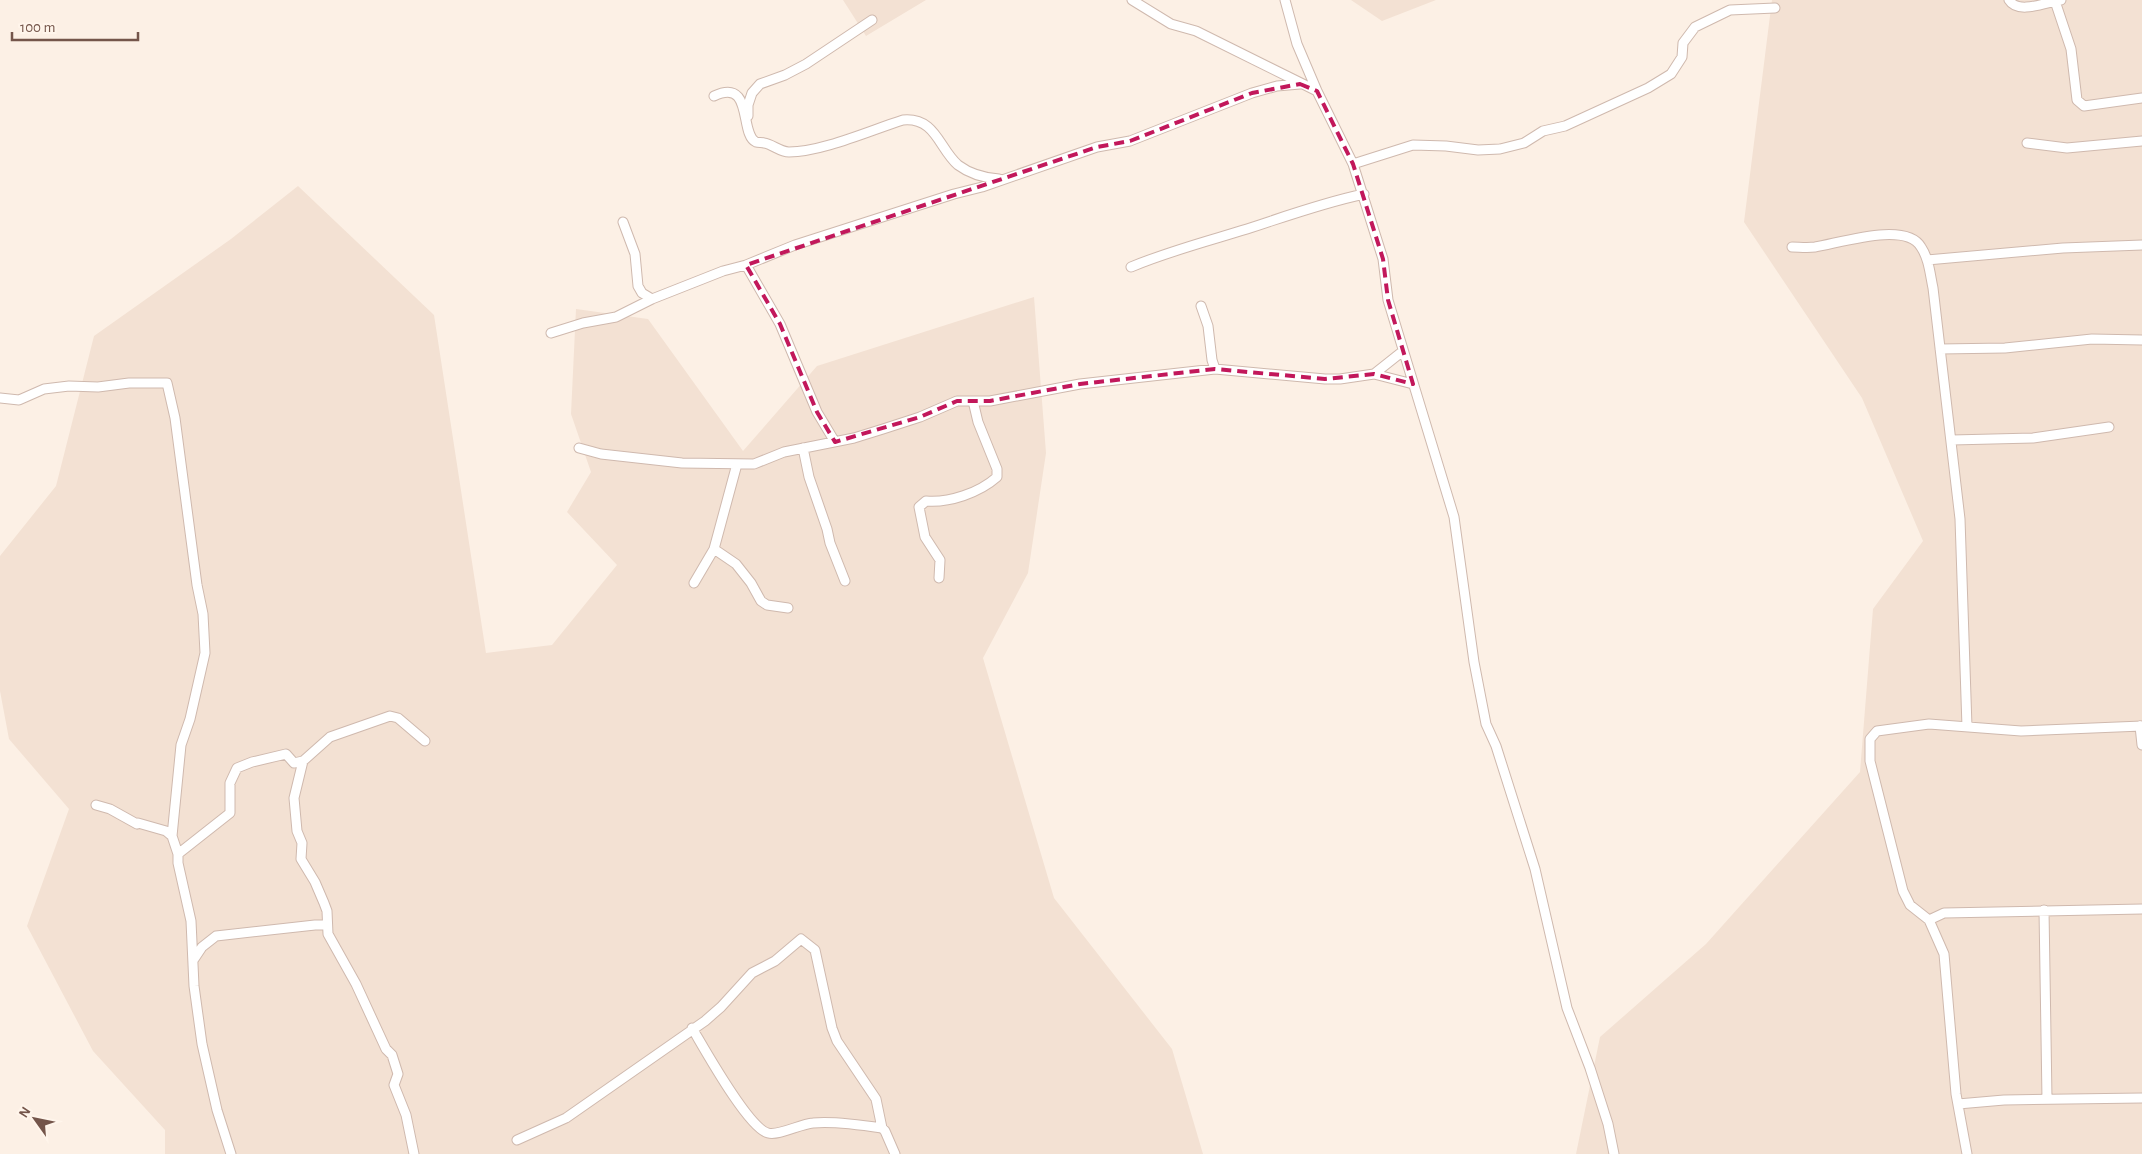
<svg xmlns="http://www.w3.org/2000/svg" width="2142" height="1154" font-family="'Alegreya Sans',sans-serif">
	<rect width="100%" height="100%" fill="#fcf0e5"/>
	<path fill="#f3e1d3" d="M843,0H926L866,36Z
		M1351,0H1436L1382,21Z
		M1772,0H2142V1154H1576L1600,1037L1706,944L1860,772L1873,609L1923,541L1862,398L1744,222Z
		M298,186L434,315L486,653L552,645L617,565L567,512L591,472L571,414L576,309L648,319L743,451L817,366L1034,297L1046,453L1028,573L983,658L1054,898L1172,1049L1203,1154H165V1130L93,1051L27,926L69,809L9,739L0,691V556L56,486L94,336L231,239Z"/>
	<g fill="none" stroke-linecap="round" stroke-linejoin="round">
		<defs>
			<path id="minor" d="M1132,0L1171,24L1196,31L1317,91
				M1285,0L1297,44L1317,91L1353,164L1383,259L1388,300L1454,517L1474,662L1486,724L1496,746L1535,869L1567,1008L1590,1068L1608,1124L1614,1154
				M2009,0C2018,15 2047,2 2061,0
				M2055,1L2071,49L2077,100L2084,106L2142,98
				M714,96C754,77 739,135 756,142C759,143 761,142 764,143C772,144 780,152 789,152C822,152 871,130 903,120C936,117 939,149 958,165C970,174 985,178 999,179
				M748,116V105L752,93L760,84L785,75L806,64L872,20
				M2027,143L2067,148L2142,141
				M1353,164L1413,145L1446,146L1478,150L1500,149L1524,143L1543,131L1565,126L1648,88L1671,74L1682,57L1683,43L1695,27L1730,10L1775,8
				M623,222L635,254L638,286L642,293L652,299
				M1792,247C1799,247 1807,248 1815,247C1840,243 1906,221 1921,247C1929,259 1930,274 1933,288L1960,519L1967,727
				M1927,260L2063,248L2142,245
				M746,265L780,324L817,412L835,442
				M1131,267C1169,251 1208,241 1247,229C1287,216 1322,203 1364,194
				M1201,306L1208,326L1212,360L1215,369
				M551,333L583,323L616,317L652,299L723,271L746,265L795,245L954,194L982,187L1097,147L1130,141L1252,93L1277,86L1300,84
				M1940,349L2005,348L2092,339L2142,340
				M1374,374L1403,351
				M0,398L19,400L44,389L69,386L98,387L129,383H167L175,418L197,585L203,614L205,653L190,719L181,745L172,836L178,854V863L191,921L194,986L202,1044L217,1110L231,1154
				M1952,440L2033,438L2109,427
				M579,448L601,454L682,463L754,464L784,452L854,438L883,429L920,417L957,401H990L1080,384L1215,369L1325,379H1340L1374,374L1413,384
				M803,448L809,477L827,529L830,543L845,581
				M714,549L736,564L751,583L761,601L767,605L788,608
				M939,578L940,560L925,537L919,507L926,501C949,503 979,493 997,477V469L978,422L973,401
				M694,583L714,549L737,464
				M2140,726L2142,745
				M303,761L294,798L297,831L302,843L301,859L315,882L324,903L327,911L328,934L356,984L386,1049L392,1055L398,1074L394,1085L406,1115L414,1154
				M96,805L110,809L137,824L138,823L166,831L172,836
				M178,854L230,813V783L237,768L252,762L286,754L294,763L303,761L330,737L390,716L398,718L425,741
				M2044,910L2047,1099
				M1929,920L1944,913L2142,909
				M194,959L202,947L216,936L315,925H327
				M692,1028C704,1048 748,1128 768,1133C779,1136 800,1124 813,1123C832,1121 862,1125 882,1128L885,1131L895,1154
				M1958,1104L2004,1100L2142,1098
				M517,1140L566,1118L705,1021L721,1007L752,973L775,961L801,939L815,950L832,1028L837,1041L876,1099L882,1128
				M1967,1154L1956,1094L1944,954L1929,920L1910,905L1903,891L1870,761V739L1877,731L1929,724L2021,731L2142,726"/>
		</defs>
		<use href="#minor" stroke="#cfb9ae" stroke-width="11"/>
		<use href="#minor" stroke="#fff" stroke-width="9"/>
	</g>
	<path fill="none" stroke="#c2185b" stroke-width="4" stroke-dasharray="10 6" stroke-linejoin="round" d="M1300,84L1317,91L1353,164L1383,259L1388,300L1413,384L1374,374L1325,379L1215,369L1080,384L990,401H957L920,417L835,442L817,412L780,324L746,265L1097,147L1130,141L1252,93Z"/>
	<g transform="translate(35 1119) rotate(303)" stroke="#fff5eb" stroke-width="4" paint-order="stroke">
	<path d="M0-4L9 19L0 12L-9 19Z" fill="#74554a"/>
	<text y="-8" font-size="14" font-weight="bold" text-anchor="middle" fill="#74554a">N</text>
	</g>
	<path d="M12 32v8h126v-8" fill="none" stroke="#74554a" stroke-width="2.5"/>
	<text x="20" y="32" font-size="15" fill="#74554a" stroke="#fff5eb" stroke-width="4" paint-order="stroke">100 m</text>
</svg>
